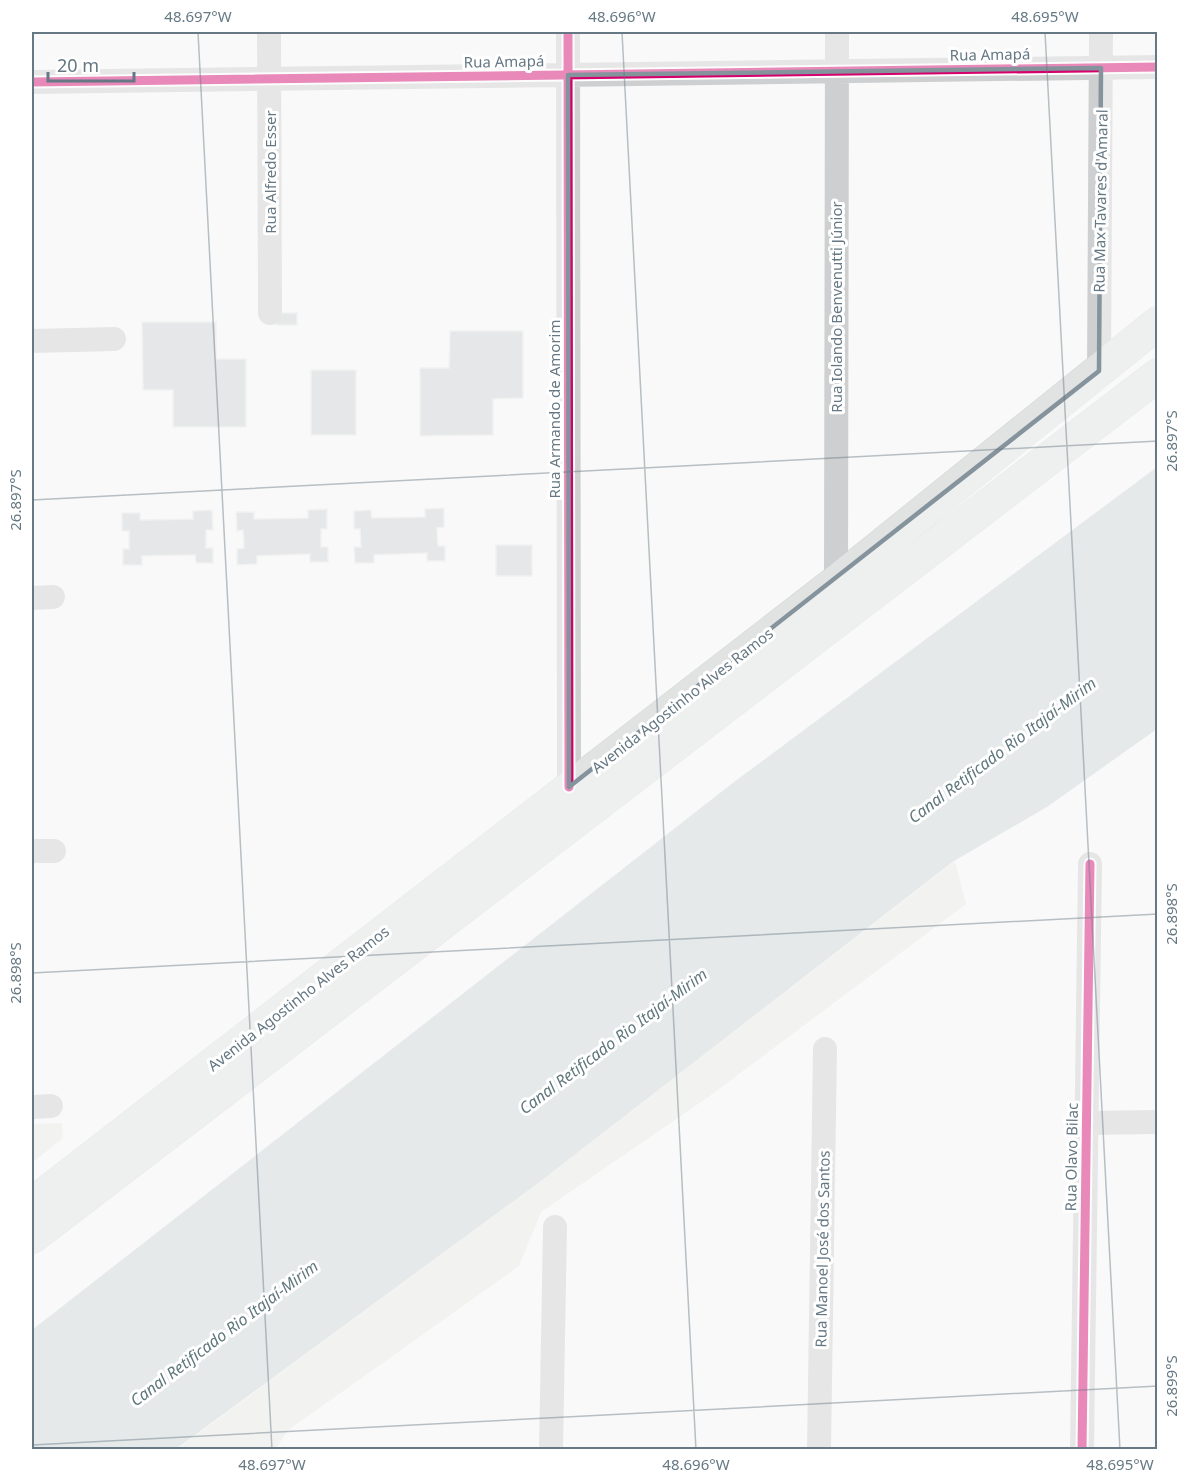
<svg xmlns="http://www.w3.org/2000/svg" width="1189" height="1481" font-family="'Noto Sans',sans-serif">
	<rect width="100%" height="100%" fill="#f9f9f9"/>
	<path fill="#e8ebe6" d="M955,861L966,904L707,1098L541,1212L519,1266L287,1431L276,1449L176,1450L537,1184Z
		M62,1123L63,1138L32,1163V1124Z"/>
	<path fill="#ccd6d8" d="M1157,467V729L1047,807L954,861L537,1184L176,1449H32V1330L734,782Z"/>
	<path fill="#cfd1d2" stroke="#e8e8e8" stroke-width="1.5" d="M277,313H297V325H276Z
		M142,322H216V359H246V427H173V390H143Z
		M450,331H523V398L493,399V435L420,436V368H449Z
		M311,370H356V435H311Z
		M444,508V527L437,528L438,546H445V561H427V553L374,555V563H355L354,547H361L360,529H354V511L371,510L372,518L425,517V509Z
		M327,509V529H321V547H328V562H310V554L257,556V564L237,565V549L244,548L243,530L237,531L236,512H254V519L308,518V510Z
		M212,510L213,530H206V548H213V563H196L195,555L142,556V565H123V549H129V531H122V513H140V520L193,519V511Z
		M496,545H532V576H496Z"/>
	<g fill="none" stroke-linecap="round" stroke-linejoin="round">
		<defs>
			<path id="secondary" d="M32,1204L836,582L1158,323
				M32,1237L1158,375"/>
		</defs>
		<use href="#secondary" stroke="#d5d6d7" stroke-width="34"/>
		<path stroke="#cecfd0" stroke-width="24" d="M269,32L270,313
			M568,32L569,787
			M32,82L1158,67
			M32,341L114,339
			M1099,371L1101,32
			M836,582L837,32
			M32,598L53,597
			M32,851H54
			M32,1107L51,1106
			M1086,1123L1158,1122
			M551,1450L555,1227
			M819,1450L825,1049
			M1082,1450L1090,864"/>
		<use href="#secondary" stroke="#e1e2e2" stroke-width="33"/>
		<defs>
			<path id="cycleway" d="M568,32L569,787
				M32,82L1158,67
				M1082,1450L1090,864"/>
		</defs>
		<use href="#cycleway" stroke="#fff" stroke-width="13"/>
		<use href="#cycleway" stroke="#d6006c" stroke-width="9"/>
	</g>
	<path d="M0 0H1189V1481H0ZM1101,68L1099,371L569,787L568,75Z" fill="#f9f9f9" fill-opacity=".55" fill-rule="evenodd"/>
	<path fill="none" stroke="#84939c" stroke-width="4.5" stroke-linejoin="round" d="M1101,68L1099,371L569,787L568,75Z"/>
	<path fill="none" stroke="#657883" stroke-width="1.5" stroke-opacity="0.45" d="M198,32L272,1450M622,32L696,1450M1045,32L1120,1450M32,500L1158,441M32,973L1158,914M32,1445L1158,1386"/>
	<g text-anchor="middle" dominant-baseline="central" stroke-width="6" stroke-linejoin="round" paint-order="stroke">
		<g font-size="15" fill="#657883" stroke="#fff">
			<text transform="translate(990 54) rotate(-1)">Rua Amapá</text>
			<text transform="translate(504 61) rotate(-1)">Rua Amapá</text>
			<text transform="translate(270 172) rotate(-90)">Rua Alfredo Esser</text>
			<text transform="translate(1100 201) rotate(-89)">Rua Max Tavares d'Amaral</text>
			<text transform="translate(836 307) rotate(-90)">Rua Iolando Benvenutti Júnior</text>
			<text transform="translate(554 409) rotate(-90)">Rua Armando de Amorim</text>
			<text transform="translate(682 700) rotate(-38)">Avenida Agostinho Alves Ramos</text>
			<text transform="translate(298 998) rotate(-38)">Avenida Agostinho Alves Ramos</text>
			<text transform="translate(1071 1157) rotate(-89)">Rua Olavo Bilac</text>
			<text transform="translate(822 1249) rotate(-89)">Rua Manoel José dos Santos</text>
		</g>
		<g font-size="16" font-style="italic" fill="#60777c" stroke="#fff">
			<text transform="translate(1002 750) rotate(-37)">Canal Retificado Rio Itajaí-Mirim</text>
			<text transform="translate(613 1041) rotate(-37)">Canal Retificado Rio Itajaí-Mirim</text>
			<text transform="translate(224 1333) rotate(-37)">Canal Retificado Rio Itajaí-Mirim</text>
		</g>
	</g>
	<rect width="1189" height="1481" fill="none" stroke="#ffffff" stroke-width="66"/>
	<path d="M48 72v9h86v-9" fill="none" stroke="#657883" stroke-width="3"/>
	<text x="57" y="72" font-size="18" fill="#657883" stroke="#ffffff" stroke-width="4.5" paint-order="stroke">20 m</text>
	<rect x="33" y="33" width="1123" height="1415" fill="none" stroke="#657883" stroke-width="2"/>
	<g font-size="15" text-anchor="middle" fill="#657883">
		<text x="198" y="22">48.697°W</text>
		<text x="622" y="22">48.696°W</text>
		<text x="1045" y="22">48.695°W</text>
		<text transform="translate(1172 441) rotate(-90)" y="5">26.897°S</text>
		<text transform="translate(16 500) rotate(-90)" y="5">26.897°S</text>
		<text transform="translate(1172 914) rotate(-90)" y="5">26.898°S</text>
		<text transform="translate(16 973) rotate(-90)" y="5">26.898°S</text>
		<text transform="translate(1172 1386) rotate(-90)" y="5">26.899°S</text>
		<text x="272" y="1470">48.697°W</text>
		<text x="696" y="1470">48.696°W</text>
		<text x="1120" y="1470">48.695°W</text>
	</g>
</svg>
